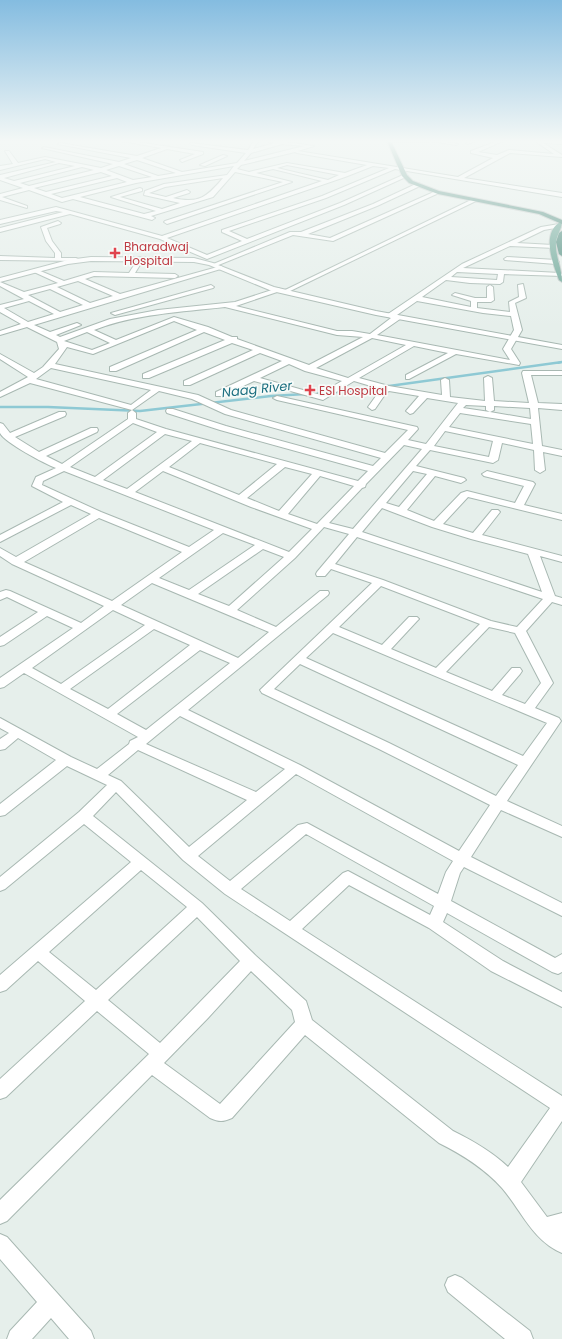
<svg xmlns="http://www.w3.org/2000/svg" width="562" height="1339" font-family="Poppins,sans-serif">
	<rect width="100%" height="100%" fill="#e6efeb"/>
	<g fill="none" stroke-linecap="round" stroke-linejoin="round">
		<path stroke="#8ec9d4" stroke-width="2" d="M558,363L562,362"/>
		<path stroke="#8ec9d4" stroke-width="2.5" d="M312,394L353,391L562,362
			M0,407H48L140,411L271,396L306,394"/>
		<defs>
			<path id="minor" d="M122,141H130L203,152V154L182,162L180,160L195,154L167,149L142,158L182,172L237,163L246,153L192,145L190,143L248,150L254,141H258L253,149L275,143L268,141H278L314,146L298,151L458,177L493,158L471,153V151L498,141H503L478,152L497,155L509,150L554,154L535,141L562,142V144L543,143L562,155V157L510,153L464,178L562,193V197L395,169L326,198L229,231L247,239L340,203L403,175L408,176L344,205L207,259L160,239L70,214L0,232V228L63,212L56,211L0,224V220L56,207L162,236L322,181L273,169L256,173L292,182L167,224L164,222L165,221L283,182L235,172L213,197L151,216L155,218L152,220L73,199L62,202L29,190L2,197L27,206V208L0,200V194L23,188L0,180V175L56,162L45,159L0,170V166L13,164L5,151H9L18,163L45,157L101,168L113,164L42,148L44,147L119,162L131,158L58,144L60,143L137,156L161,148ZM282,144L304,146L244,161L251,153ZM295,152L297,153L367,165L345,173L287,163L249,172L237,169L241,165ZM137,160L176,173L158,176L124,164ZM59,163L75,166L14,181L4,178ZM287,165L339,175L328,180L277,168ZM119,166L152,177L133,180L106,170ZM234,166L227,175L164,184L145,191L144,195L180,203L162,209L120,197L142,191V189L140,188L111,197L156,211L144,214L80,197L136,183ZM373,166L389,168L322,196L222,230V232L242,241L207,255L167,238L345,177ZM82,167L94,170L29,186L20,183ZM101,172L112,176L46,192L34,188ZM117,178L127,182L62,198L51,194ZM223,178C207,197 199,204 173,198L189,193L190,192L187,190L166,197L149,193L165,187Z
				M392,141H428L426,142H394Z
				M431,141H441L458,144L456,145Z
				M471,141H476L468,144L466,143Z
				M223,155L227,156L205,166L200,165Z
				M418,183L420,184V186L377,206L308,234L330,238L436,191L441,192L333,241L293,235L216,266L211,265L290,232H301L373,204Z
				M473,199L478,200L286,293L281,292Z
				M58,221L61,223L60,224L47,228L52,241L61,253V258H76L78,259V261L0,260V256L55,258V253L46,241L41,227Z
				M559,224L561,225V227L544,230L517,243L553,245L555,246V248L510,246L463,268L560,273L562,274V276L504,274L503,282L500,284L470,283L446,280L422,297L471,307V301L452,295L455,293L475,298H487V287L490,285L493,287L494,300L491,302H477V308L510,312L509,302L519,297L518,285L523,284L526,298L515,303L522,330L511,349L520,363L519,365L456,354L409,379H406V375L448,353L414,346L359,378L389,386L442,395L441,380L445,378L449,380L450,397L485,401L484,378L488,376L492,378L494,401L529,403L522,373L523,371H562V375H531L538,403L562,404V410L538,408L542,446L562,450V456L543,452L545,470L540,473L535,470L534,450L502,443L498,460L493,463L430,450L416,466L464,478L466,480L461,483L435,476L407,510L434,521L461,493L467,491L515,503L524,486L484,476L482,474L487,471L533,482L535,484L524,505L562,514V520L468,497L443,524L473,533L492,510H498L500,512L482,535L562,556V562L540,556L555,596L562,598V605L552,602L526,631L553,683L535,708L559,718L561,721L507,801L562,826V837L501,810L471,857L562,903V916L464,867L460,873L451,901L555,958L562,954V972L558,974L552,972L447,913L443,922L503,961L562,992V1007L491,971L429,928L349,885L302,929L562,1096V1121L521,1182L547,1217L562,1213V1253C533,1241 521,1210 502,1188C484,1168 463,1155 439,1143L305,1035L232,1118C223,1122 219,1122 210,1118L152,1075L7,1221L0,1224V1200L149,1054L97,1011L6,1097L0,1099V1079L85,1001L38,961L6,990L0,992V975L131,862L84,824L5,889L0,891V877L79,812L107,785L67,766L5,815L0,816V804L56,760L18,738L5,749L0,750V739L9,733L0,728V718L71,757L97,769L129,744L130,741L138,737L24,673L4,687L0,688V678L73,628L47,616L4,645L0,646V637L38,612L7,597L0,600V592L6,590L10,591L81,623L104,606L12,564L0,556V548L16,557L91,514L71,505L0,542V535L63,502L32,486L36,477L56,468C45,464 4,442 0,433C0,430 0,426 0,423L3,424L10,433L59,412H65L66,414L65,416L15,437L39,452L91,428H97L98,430L97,432L46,456L62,464L128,419V413L132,410L30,383L0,397V392L28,377L0,359V354L34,373L43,367L59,349L57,342L27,327L0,335V331L21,324L0,312V305L24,299L0,286V282L24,292L58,283L34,272V270H38L64,281L94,272L129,273L138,259L140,258L143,260L135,273L175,274L178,276L175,278L94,276L85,279L120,294L221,266L224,268L34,325L50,332L77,323L81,325L56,335L60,337L110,319L158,310L235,302L278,288L280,289V291L236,306L337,331H352L370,334L391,318L387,316L388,314L462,264L541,227ZM457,272L498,274L497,280L451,277ZM78,281L113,296L90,303L57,287ZM50,289L83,305L60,312L28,295ZM29,301L54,314L28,322L4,308ZM417,301L483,313L511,316L514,330L503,349L510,360L377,335L400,319L401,317L397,315ZM225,307L337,335L363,337L309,365L237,339V337H232L208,327L174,317L116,340L94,330C135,314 181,312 225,307ZM174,321L197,330L110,367V371H116L204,332L225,340L143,374V378H149L232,343L253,350L184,381V385H190L260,353L282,361L216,392V396H222L254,381L323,400L354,381L381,389L368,407L372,410L375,409L386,393L389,391L419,396L406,411L410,414L413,413L427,398L458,403L426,444L408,440L418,429L417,427L277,396L273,398L277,400L408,430L385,453L231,410L198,395L55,364L67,347L93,354ZM87,332L110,343L92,350L64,341ZM372,338L406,345L348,378L316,368ZM289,364L305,371L342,381L326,390L321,395L260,378ZM51,368L151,390L131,405L36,379ZM159,391L192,399L225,414L381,458L373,466L226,426L173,409H167L166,411L167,413L220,430L368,471L358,481L166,429L136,419V413L132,410ZM466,405L486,406V410L490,412L463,408ZM494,406L530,408L531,419L490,412L494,410ZM460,413L531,424L533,444L449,427ZM133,423L157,432L95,477L70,467ZM445,431L493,441L489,457L434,446ZM165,434L192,441L127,489L103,480ZM200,443L277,464L239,495L169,467ZM404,445L422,449L353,529L329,523L362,488L365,487L366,484ZM285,467L312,474L279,511L247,498ZM64,471L214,530L189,547L101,512L42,485L43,481ZM163,471L251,507L312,529L289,552L135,492ZM413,471L427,474L399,507L386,503ZM320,476L354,486L317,524L288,514ZM382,508L432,527L471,539L528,554L542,592L362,532ZM99,518L182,552L112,601L24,562ZM324,527L349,534L317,572L316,574L317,576H325L331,569L372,583L260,690L262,693L379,749L490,805L459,851L300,765L188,710L328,595L329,593L328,591H320L276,627L237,610L295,558ZM223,533L255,545L189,590L159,578ZM357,537L543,599L517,627L491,621L383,580L335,564ZM263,549L284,557L229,606L198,594ZM152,583L269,632L238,658L121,605ZM381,586L480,624L436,668L391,649L417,621L419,619L417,617H409L382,645L339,627ZM113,610L145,625L61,684L32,668ZM489,627L515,633L541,683L525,704L502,695L520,674L522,671L520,668H512L492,691L446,672ZM154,629L190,645L108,709L70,689ZM333,633L547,723L523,756L306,658ZM200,650L230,663L146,730L117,714ZM300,664L518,765L496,796L389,743L274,689ZM180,716L285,769L256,792L146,744ZM138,750L247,800L189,847L121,781L108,775ZM296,774L453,861L446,872L438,894L307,823L298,825L230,881L198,856ZM116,792L183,860L225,894L550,1108L508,1167C491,1151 473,1141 453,1131L312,1020L306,1001L256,956L202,903L93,816ZM306,834L434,906L430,915L348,871L343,873L290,921L241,889ZM141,870L187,907L96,990L49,952ZM197,917L240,961L160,1043L108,1000ZM251,971L292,1010L295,1022L220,1104L164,1063L208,1018Z
				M507,257L556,260L559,262L556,264L505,260L504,259Z
				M211,285L214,287L213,288L115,315L111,313Z
				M0,1234L7,1237L91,1331L94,1339H69L51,1318L32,1339H7L10,1331L37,1302L0,1259Z
				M455,1275L462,1278L530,1331L533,1339H505L448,1292L445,1285L448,1278Z"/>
			<path id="tertiary" d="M91,257L194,258L213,263L274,287L376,311L562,345V349L376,315L272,291L209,265L194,262L91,261L68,264L0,282V278L68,260Z"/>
			<path id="primary" d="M562,221C562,229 557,234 556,242C555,256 562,268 562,282L559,280C553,264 540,232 562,221Z"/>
			<path id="trunk" d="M387,141H391L407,175L413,181L439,191L543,212L562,220V224L539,214L438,194L409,183L402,176Z
				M562,231V256L559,254L556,242L559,233Z"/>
		</defs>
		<use href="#minor" stroke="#a8b8b2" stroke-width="2"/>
		<use href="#tertiary" stroke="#a8b8b2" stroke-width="2"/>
		<use href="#primary" stroke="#c2cac8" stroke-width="2"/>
		<use href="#trunk" stroke="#c2cac8" stroke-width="2"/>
		<use href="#minor" fill="#fff" fill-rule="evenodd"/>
		<use href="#tertiary" fill="#fff" fill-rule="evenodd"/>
		<use href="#primary" fill="#6aa596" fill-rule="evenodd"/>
		<use href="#trunk" fill="#4c8a7c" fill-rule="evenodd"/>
	</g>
	<linearGradient id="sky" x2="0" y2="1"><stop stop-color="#84bce0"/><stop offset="0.43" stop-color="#f4f8f6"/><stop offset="1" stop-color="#f4f8f6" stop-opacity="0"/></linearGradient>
	<rect width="562" height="328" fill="url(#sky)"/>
	<g fill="#e0444e" stroke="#f7fbf9" stroke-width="1.5">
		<path d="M113 247h4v4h4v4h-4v4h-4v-4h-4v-4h4z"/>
		<path d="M308 384h4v4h4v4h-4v4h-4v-4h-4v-4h4z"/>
	</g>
	<g text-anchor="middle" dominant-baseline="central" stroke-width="3.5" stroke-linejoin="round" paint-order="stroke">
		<g font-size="12" fill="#be3a42" stroke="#f7fbf9" text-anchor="start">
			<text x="124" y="246">Bharadwaj<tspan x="124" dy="14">Hospital</tspan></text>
			<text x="319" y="390">ESI Hospital</text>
		</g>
		<g font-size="13" font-style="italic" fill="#1c6f80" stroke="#f7fbf9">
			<text transform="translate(257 389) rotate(-6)">Naag River</text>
		</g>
	</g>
</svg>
